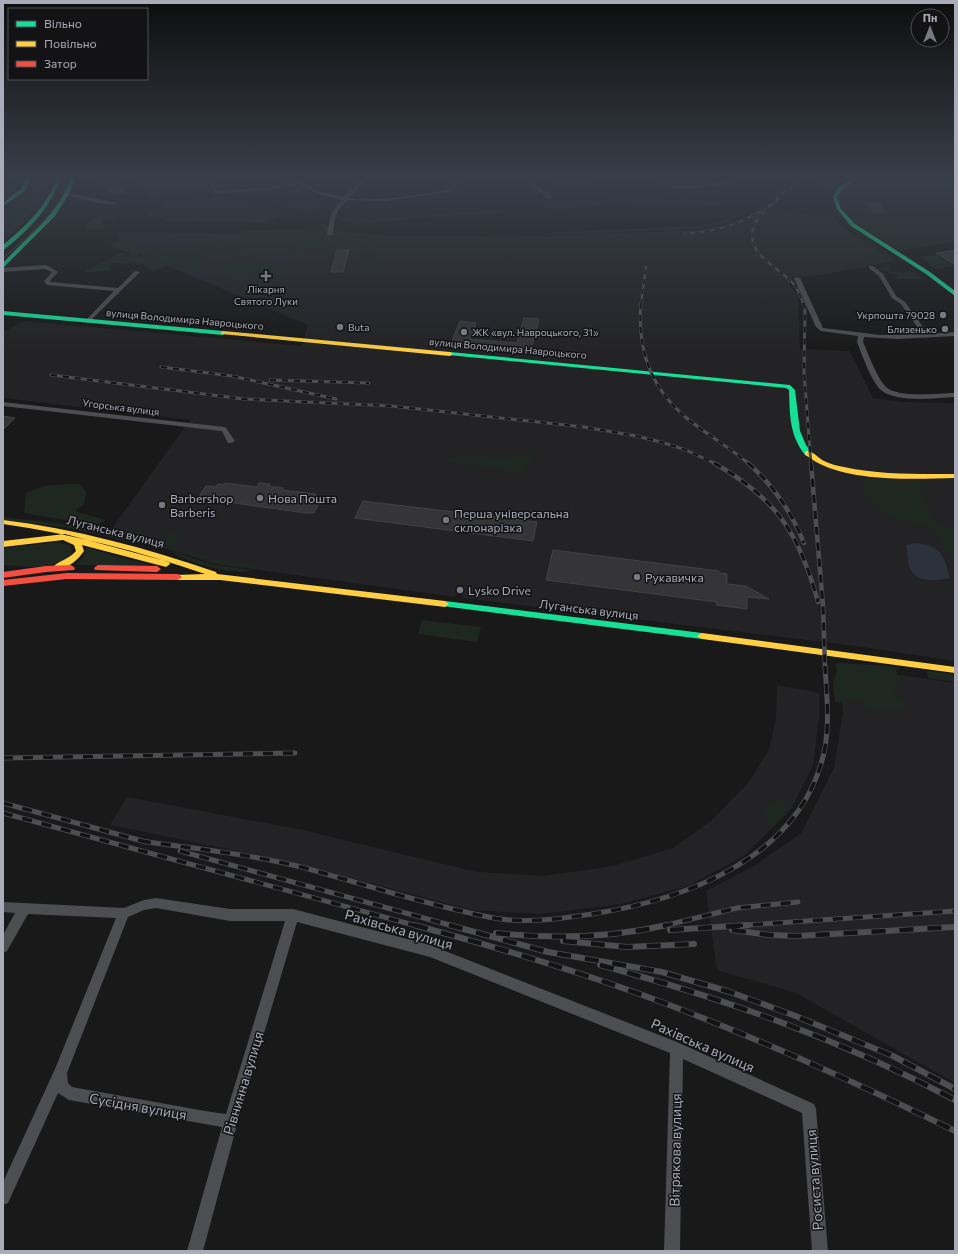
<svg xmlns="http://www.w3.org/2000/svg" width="958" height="1254" font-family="Commissioner,sans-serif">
	<rect width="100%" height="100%" fill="#191919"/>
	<path fill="#232325" d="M139,178H209L215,192L151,199Z
		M861,178H955V241L899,251L852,221L837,197L840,192Z
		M3,182L19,186L3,201Z
		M772,208L817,216H833L842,227L894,261L822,275L792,277L789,286L798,294L800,349L850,351L873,398L902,402L955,403V661L856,646L463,598L464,595L456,594L455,597L215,564L110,531L190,420L3,398V332L24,321L302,346L308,325L118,245L120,232L369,235L365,254L370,235L511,237L701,230L727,225H738Z
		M731,216L736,218L726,223L698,229L542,235L541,233L696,226L722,221Z
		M838,666L955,683V1083L796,993L717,970L706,891L754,866L801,833L834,768L843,712Z
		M777,685L819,693V718L813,766L791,809L744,856L688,886L621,904L542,914L472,910L287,861L110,825L127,797L298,829L477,872L544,876L613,866L673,848L711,821L748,783L769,750L776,718Z"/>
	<path fill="#1f2721" d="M37,178H55L54,185L40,206L35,209L23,223L3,241V210C17,204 34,194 37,178Z
		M579,178L591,182L579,186L554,187L556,184L552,179L569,182Z
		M666,178H690L695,182L692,184L672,185Z
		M845,178L833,185L827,191L820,188V186L816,184L819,182L810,179Z
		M449,185L459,186L461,189L460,193L464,198L452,199L439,198L445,195L443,186Z
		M631,193L648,195L665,200L683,199L724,203L719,206C699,204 616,208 606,196Z
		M189,197H221L250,207L269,206L285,213L264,223L196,221L168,222L159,217L149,216L146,212L163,209L161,201L181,200Z
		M577,199L601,202V204C589,207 548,215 540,204L559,200Z
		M298,201L325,206L322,209L305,211L295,208H280Z
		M488,210H502L496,215C471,216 447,215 422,218C398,220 363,226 340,221L336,216L371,219Z
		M110,214L118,217L113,219L102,220V224L107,227L106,228L87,230V225L94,217Z
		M872,220L899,243L921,245L900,248L874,232L861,221Z
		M321,224H325L331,231L386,235L376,237L372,242L367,244C354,243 335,245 327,236L316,235H237L243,231L248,230L299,229C307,233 316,234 324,229Z
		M322,237L327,238L322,245L326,247V250L287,248L292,246V242L295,240H315Z
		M124,240L133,241L137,247L159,249L158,251L160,252L184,247L182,244L183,243L180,241L239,242L243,245C240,253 234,252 226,252L227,249C218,249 210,248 203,254L206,257L201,270C194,272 178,270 171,266C166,262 164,259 158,258C143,253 124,253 110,246L112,243Z
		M866,241L870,242L895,259C886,263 870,268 860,260L861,259L882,254L881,251Z
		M368,246L374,249L371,265L361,267L358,265L362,257V249Z
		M131,252L139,254L138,256L160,259L167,266L153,271L143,264L113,263L108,267L113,270L86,273L85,271L120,253H126L123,257H125Z
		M937,255L954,266L937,269L920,257Z
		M245,259L287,264C283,292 237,280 219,278L221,270L227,261Z
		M888,265H890L888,269L891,272L914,271L923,279H897L895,278L898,277L896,275L879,269Z
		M529,452L535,453L533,459L522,473C495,470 470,464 443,463L448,457L464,456L513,458Z
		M863,478L898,481L925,480L920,487L925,502L936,524L955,527V561C945,552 941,537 930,529C918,521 904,522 892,517C882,512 875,505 865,501Z
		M69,484H80L86,492L84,505L76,509L77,512L106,520L96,525L24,513L26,493L44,486Z
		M3,517L72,525L143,542L135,543L70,528L3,520Z
		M166,532L177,533L176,535L181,537L174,547L219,560L260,566L256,569L219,563L169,547L166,539Z
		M58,542L71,546L72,553C56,572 25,566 3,565V548Z
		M86,548H88L152,566L76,565L83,557Z
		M170,551L215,565L253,570C236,577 185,562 170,551Z
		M422,620L481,627L477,642L418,634Z
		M839,663L890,666L900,669L896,671L900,679L895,688L894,694L907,704V710L873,711L862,705L861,701L843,699L840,703L835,702L833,684L837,669L835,664Z
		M930,671L955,675V682L928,678L927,672Z
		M781,799L788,807L775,825H771L762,817C765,806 771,802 781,799Z"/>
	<path fill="#2b323c" d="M914,543C940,545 944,554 950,578C938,581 918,583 911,570C907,564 908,552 906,545Z"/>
	<path fill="#353537" stroke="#424245" d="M109,178H110L126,192L114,194L98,180Z
		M867,203H878L885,212H874Z
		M337,250H349L343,272H331Z
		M955,250V265L936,253Z
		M524,318L539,319L530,353L450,346L460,321L476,323L470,339L517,343Z
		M3,416L15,418L3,430Z
		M225,483L257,487L259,483L270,484L268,486L283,488L282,490L316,494L315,496L322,497L314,513H306L198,498L206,486L216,487L218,484L224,485Z
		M363,501L537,522L533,541L355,518Z
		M553,550L719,571V573L727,574V584L746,586L769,599L747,597V609L716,605L717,602L546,580Z"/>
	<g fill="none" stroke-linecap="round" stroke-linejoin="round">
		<path fill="#4d4e52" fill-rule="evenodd" d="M209,178H213L218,191L273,187L310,178H318L302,183L321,192L344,197L363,179L360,178H389L387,179H368L349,198C382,202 415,195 448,190L452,187L453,178H457L456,187L449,192L386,201L347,200C334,213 335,217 333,234L330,236L327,234C330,218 330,211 342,200L318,194L298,184L273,189L216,194L214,193Z
			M524,178H553L532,181L552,197V199H548Z
			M658,178H663L671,185L685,186L744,178C732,185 684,191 670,187C665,186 661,182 658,178Z
			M68,193L117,203C108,208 78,197 66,195V194Z
			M46,265L58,272L50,281L51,282L118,288L135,271L140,272L88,323L86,322V320L114,291L47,285L44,281L52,272L45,269L3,272V268Z
			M869,266H873L883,274L896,296L905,302L928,334L955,332V336L897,339L864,337L863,342C869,355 876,376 885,386C897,399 938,393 955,393V397C936,398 899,403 882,391C872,383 862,355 857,342L858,336L821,331L816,327L794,278L795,277L800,278L823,328L880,335L922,334L901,304L892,298L879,276L869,268Z
			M3,402L224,427L226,428L235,441L231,443H228L222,431L3,406Z
			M156,898L230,909H293L430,945L677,1042L814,1104L816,1109L828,1251H812L802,1113L683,1059L680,1251H664L670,1053L430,957L297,922L238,1121L203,1251H187L222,1127L69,1100L58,1093L8,1203L3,1205V1182L55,1069L116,918L28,914L7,951L3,953V935L15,913L3,912V902L124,908L144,900ZM156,908L230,921H285L226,1114L205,1111L72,1087L68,1083L67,1073L128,917L144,910Z"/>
		<path fill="#16e098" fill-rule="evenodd" d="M26,178H30L25,191L3,206V203L21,189Z
			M57,178H61C52,203 37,221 18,238C13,242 8,247 3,250V245C26,226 46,207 57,178Z
			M71,178H75L70,192L55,216L3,268V263C29,234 57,217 71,178Z
			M853,178H858L842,190L837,197L841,209L855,224L930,272L955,291V296L926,274L851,226L837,209L833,197L838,188Z
			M3,311L223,331L226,333L223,335L3,315Z
			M450,352L790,385L795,390L800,431L806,445L812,453L811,455H805C789,434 790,415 789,390L786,388L448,355L447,354Z
			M445,601L702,633L707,636L702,639L442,606L441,604Z"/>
		<path fill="#ffcf43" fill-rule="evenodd" d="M223,331L450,352L453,354L450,356L221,334V332Z
			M805,451C813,450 818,458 824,461C830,464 837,466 844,467C881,475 918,474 955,474V478C915,479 854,482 818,463C814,461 809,457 805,455Z
			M3,520C76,529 146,548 216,572L217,574L445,601L449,604L445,607L220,580H178L175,579L174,577L175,575L205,574C139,551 72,534 3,524Z
			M65,534L169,562L170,564L166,567L82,545L84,551C78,560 67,570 55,568L54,566C60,560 68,560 76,551L74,545L63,540L3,547V541Z
			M702,633L955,667V673L702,639L697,636Z"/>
		<path fill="#f24e42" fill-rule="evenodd" d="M71,565L75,568L74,570L46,572L3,578V572L46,566Z
			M98,565L157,566L161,569L157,572L95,570L94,568Z
			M67,573L178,574L182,577L178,580L67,579L3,586V580Z"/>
		<path stroke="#4d4e51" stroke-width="1" d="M3,259C28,234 60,214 69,178"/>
		<defs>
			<path id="rail-far4" d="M783,194C774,203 758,214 754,226C743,256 783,268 796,287C799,292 801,299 804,304
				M778,197L801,178
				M685,234C714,231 740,225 764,209
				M641,304L646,267"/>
			<path id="rail-far3" d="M641,303C637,347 650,386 683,415C704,433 728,446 749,464
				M803,303L805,307L804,372L811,464
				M161,367L232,376L336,399
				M51,375L244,399L392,406L584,427L636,436L661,442L686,450L716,464
				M270,380L369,383"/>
			<path id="rail-far2" d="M714,463C777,499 799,533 818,602
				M748,463C774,486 791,511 804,543
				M811,463L823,606L825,667"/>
			<path id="rail-far1" d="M3,758L295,753
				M3,803L146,842
				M3,813L417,926
				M141,841C196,849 251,854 305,868C356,882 405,898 457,910C475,914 493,919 511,920C538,922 565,918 592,914C683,900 792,861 821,764C831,733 827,698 825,666
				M180,851L453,926
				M663,926L737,908L798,902
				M733,926L955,911"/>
			<path id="rail" d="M414,925C496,947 577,971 656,1000C758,1038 857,1083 955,1131
				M449,925L548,952L662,972L730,992L793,1015L893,1056L955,1089
				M670,930L748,925
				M732,930L769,935L797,936L955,927
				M496,933C554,939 611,938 667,925
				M563,941L627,947L694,944
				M600,965C725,999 840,1039 955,1100"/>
		</defs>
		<use href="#rail-far4" stroke="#4d4e51" stroke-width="2.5"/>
		<use href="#rail-far3" stroke="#4d4e51" stroke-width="3"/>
		<use href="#rail-far2" stroke="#4d4e51" stroke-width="4.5"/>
		<use href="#rail-far1" stroke="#4d4e51" stroke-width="5"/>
		<use href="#rail" stroke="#4d4e51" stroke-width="6"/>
		<use href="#rail-far4" stroke="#131315" stroke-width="1.5" stroke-dasharray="5" stroke-linecap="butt"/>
		<use href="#rail-far3" stroke="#131315" stroke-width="2" stroke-dasharray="6" stroke-linecap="butt"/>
		<use href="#rail-far2" stroke="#131315" stroke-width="3" stroke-dasharray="8" stroke-linecap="butt"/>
		<use href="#rail-far1" stroke="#131315" stroke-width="3.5" stroke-dasharray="10" stroke-linecap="butt"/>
		<use href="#rail" stroke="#131315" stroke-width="4.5" stroke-dasharray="14" stroke-linecap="butt"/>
	</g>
	<linearGradient id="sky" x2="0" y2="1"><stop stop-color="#0e0e0e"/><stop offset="0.5" stop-color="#383e49"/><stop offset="1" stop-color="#383e49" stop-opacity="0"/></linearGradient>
	<rect width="958" height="354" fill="url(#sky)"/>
	<g fill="#777982" stroke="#131315" stroke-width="1.5">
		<path d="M264 270h4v4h4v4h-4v4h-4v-4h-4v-4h4z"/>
		<circle cx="943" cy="315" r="4"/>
		<circle cx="340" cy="327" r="4"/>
		<circle cx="945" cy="329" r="4"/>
		<circle cx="464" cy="332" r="4"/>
		<circle cx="260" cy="498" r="4"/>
		<circle cx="162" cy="505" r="4"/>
		<circle cx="446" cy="520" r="4"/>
		<circle cx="637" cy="577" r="4"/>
		<circle cx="460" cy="590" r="4"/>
	</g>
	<g text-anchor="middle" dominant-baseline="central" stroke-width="3" stroke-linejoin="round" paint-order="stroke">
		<g font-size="10" fill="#aaacba" stroke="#131315" text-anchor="end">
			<text x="266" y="289" text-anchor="middle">Лікарня<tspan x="266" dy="12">Святого Луки</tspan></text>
			<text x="935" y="315">Укрпошта 79028</text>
			<text x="348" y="327" text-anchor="start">Buta</text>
			<text x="937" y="329">Близенько</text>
			<text x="472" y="332" text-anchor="start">ЖК «вул. Навроцького, 31»</text>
		</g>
		<g font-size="10" fill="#aaacba" stroke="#131315">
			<text transform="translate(185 319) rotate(5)">вулиця Володимира Навроцького</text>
			<text transform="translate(508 348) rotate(5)">вулиця Володимира Навроцького</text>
			<text transform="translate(121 407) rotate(7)">Угорська вулиця</text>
		</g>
		<g font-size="12" fill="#aaacba" stroke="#131315" text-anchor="start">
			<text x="170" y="498">Barbershop<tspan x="170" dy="14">Barberis</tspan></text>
			<text x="268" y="498">Нова Пошта</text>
			<text x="454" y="513">Перша універсальна<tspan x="454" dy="14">склонарізка</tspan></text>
			<text x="645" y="577">Рукавичка</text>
			<text x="468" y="590">Lysko Drive</text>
		</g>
		<g font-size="12" fill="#aaacba" stroke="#131315">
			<text transform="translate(116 531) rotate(14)">Луганська вулиця</text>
			<text transform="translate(589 609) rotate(7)">Луганська вулиця</text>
		</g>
		<g font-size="14" fill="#aaacba" stroke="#131315">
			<text transform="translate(399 929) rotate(16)">Рахівська вулиця</text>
			<text transform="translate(703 1045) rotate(24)">Рахівська вулиця</text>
			<text transform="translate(243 1083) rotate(-73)">Рівнинна вулиця</text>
			<text transform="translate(138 1106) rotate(10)">Сусідня вулиця</text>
			<text transform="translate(675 1150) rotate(-89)">Вітрякова вулиця</text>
			<text transform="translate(814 1180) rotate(-94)">Росиста вулиця</text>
		</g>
	</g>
	<rect width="958" height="1254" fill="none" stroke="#aaacba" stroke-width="8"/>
	<rect x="8" y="8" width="140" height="72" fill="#131315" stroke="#4f5057"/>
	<rect x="16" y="21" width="20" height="6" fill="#16e098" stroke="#4f5057"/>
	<text x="44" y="28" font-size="12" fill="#aaacba">Вільно</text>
	<rect x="16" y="41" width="20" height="6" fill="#ffcf43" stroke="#4f5057"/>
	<text x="44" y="48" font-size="12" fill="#aaacba">Повільно</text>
	<rect x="16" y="61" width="20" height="6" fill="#f24e42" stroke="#4f5057"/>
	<text x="44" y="68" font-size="12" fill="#aaacba">Затор</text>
	<g transform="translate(930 28)"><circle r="19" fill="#131315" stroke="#4f5057"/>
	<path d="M0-3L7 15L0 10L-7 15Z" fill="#777982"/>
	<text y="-6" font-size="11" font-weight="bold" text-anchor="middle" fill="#aaacba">Пн</text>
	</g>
</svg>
